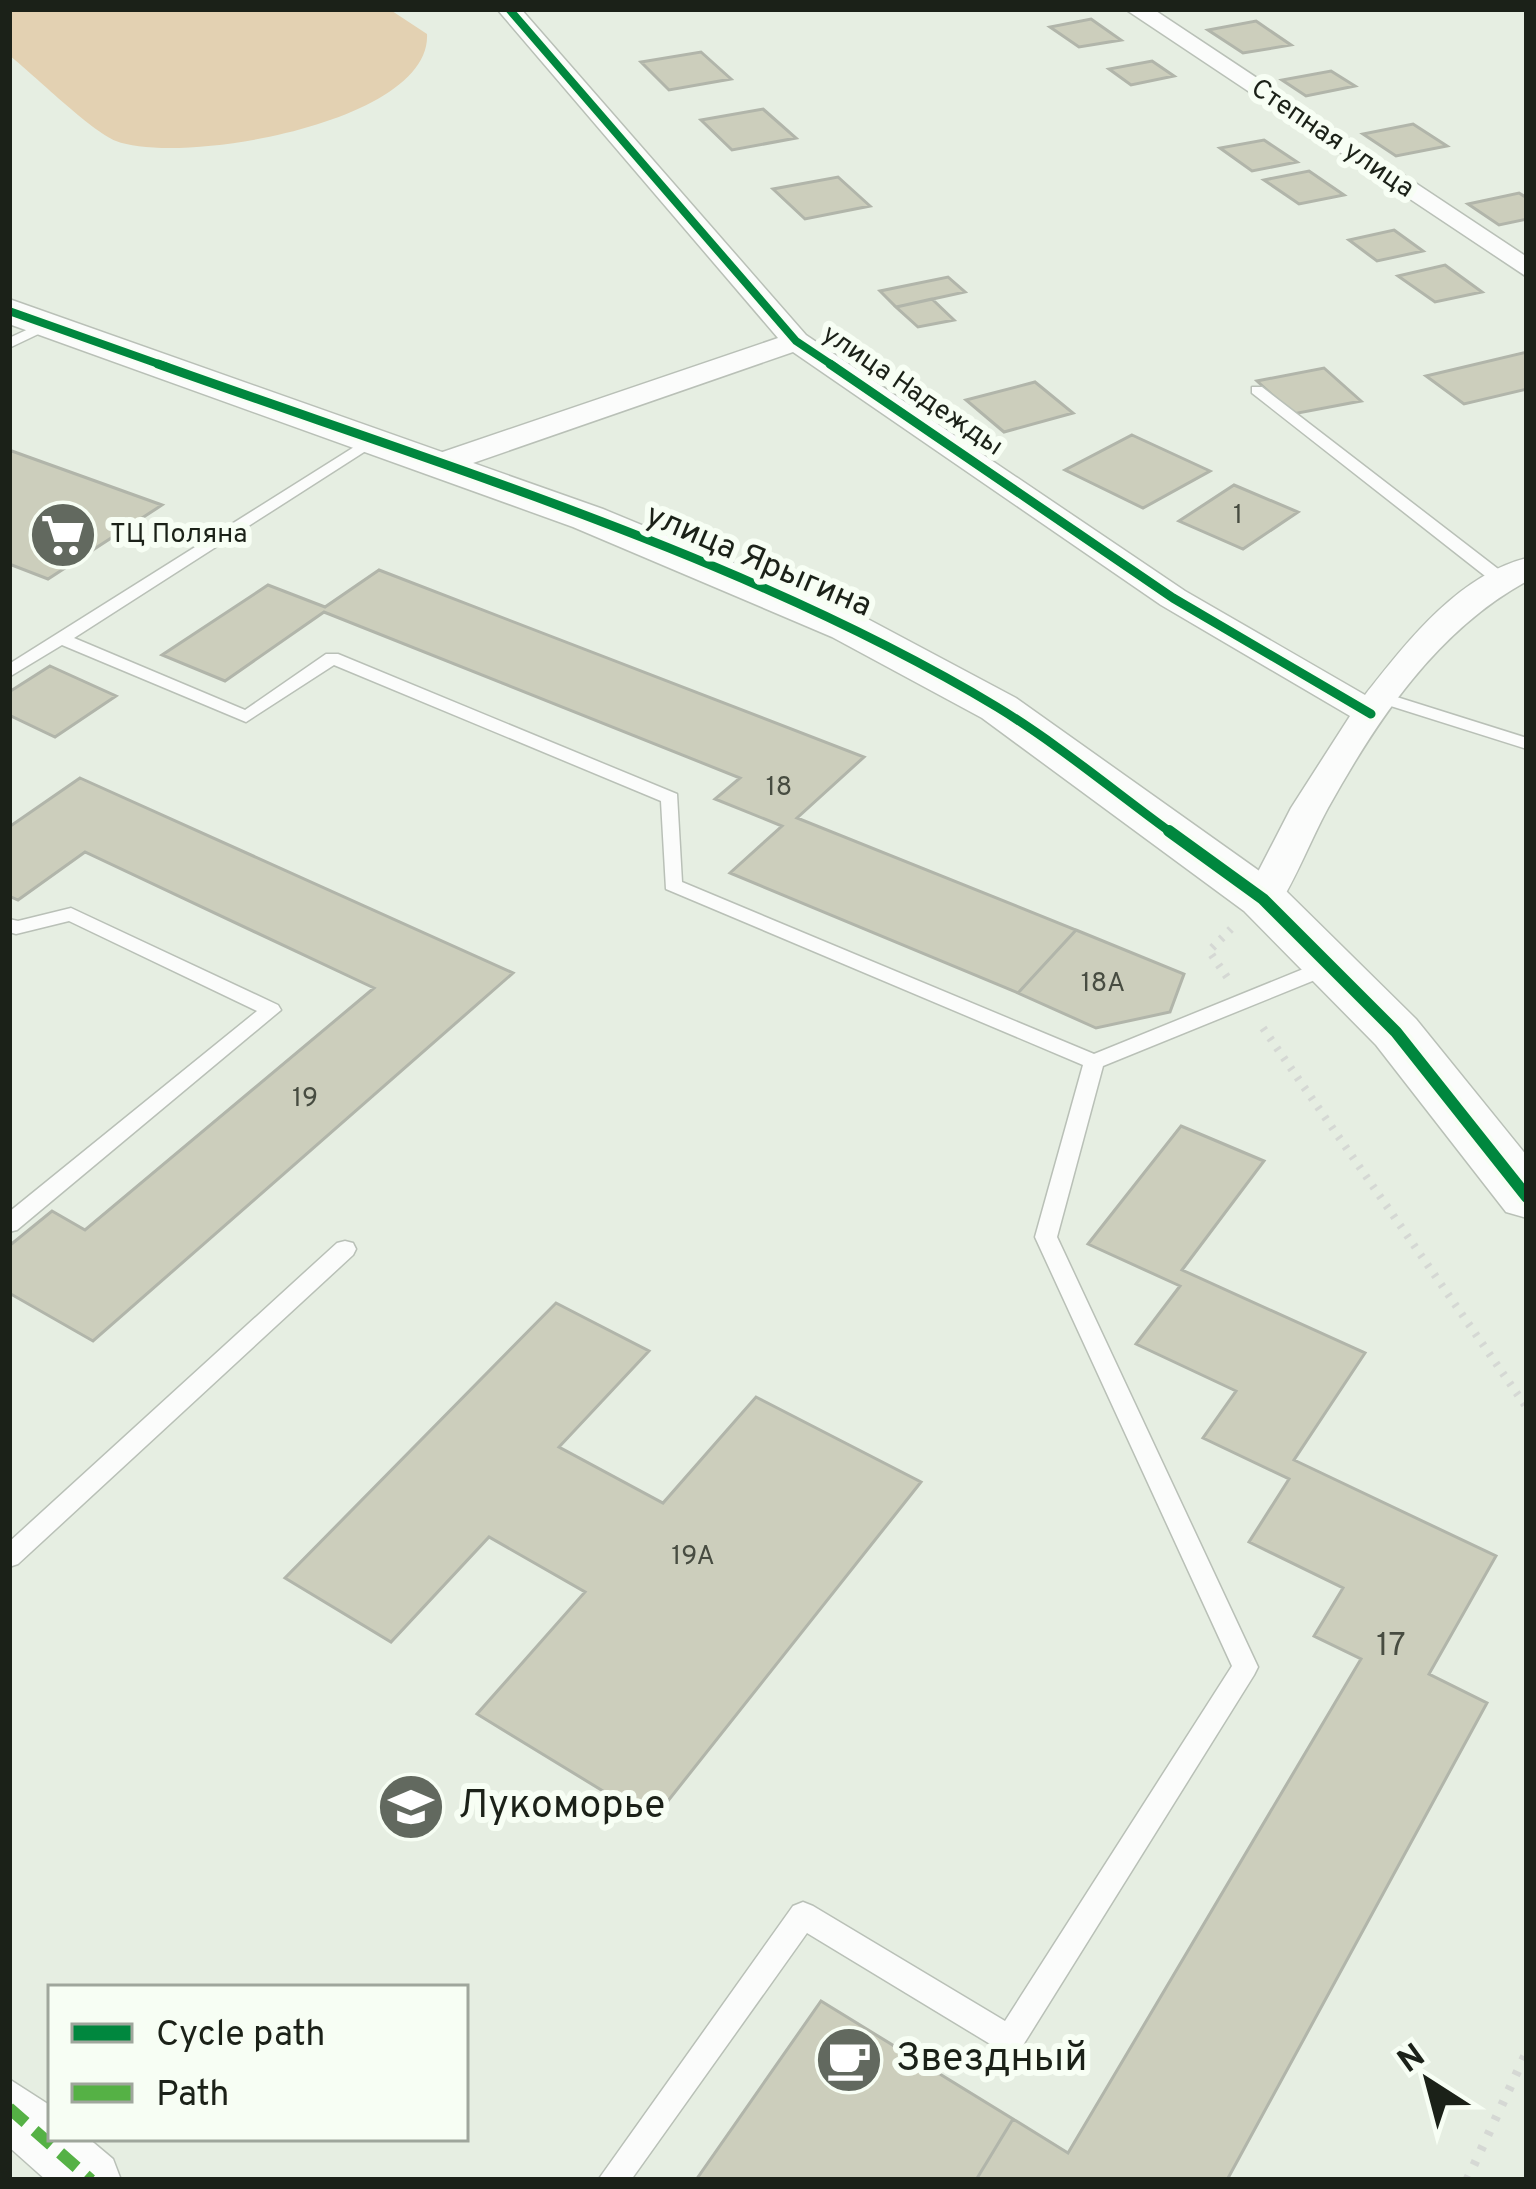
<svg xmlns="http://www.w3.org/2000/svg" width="1536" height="2189" font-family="Overpass,sans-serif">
	<rect width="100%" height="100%" fill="#e6eee2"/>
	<path fill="#e3d1b2" d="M9,9H389L427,34C432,123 180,166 116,141C91,131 34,75 9,55Z"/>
	<path fill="#cccebc" stroke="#b1b5aa" stroke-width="3" d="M1091,19L1121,40L1079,47L1050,27Z
		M1256,21L1291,45L1243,53L1208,30Z
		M701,52L731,79L669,90L641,62Z
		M1152,61L1174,76L1131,85L1109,69Z
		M1331,71L1355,86L1306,96L1282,80Z
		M763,109L796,138L732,150L701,120Z
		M1413,124L1447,146L1396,156L1363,134Z
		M1264,140L1297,162L1252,171L1220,148Z
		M1309,171L1344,195L1299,204L1264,180Z
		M838,177L870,206L805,219L773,189Z
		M1519,193L1527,198V219L1499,225L1468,204Z
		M1394,230L1423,251L1377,261L1349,240Z
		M1445,265L1482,292L1435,302L1398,276Z
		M948,277L965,292L896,307L880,291Z
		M932,299L954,320L918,327L896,307Z
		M1527,352V389L1464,404L1426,376Z
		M1324,368L1361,401L1293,414L1257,381Z
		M1035,382L1073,413L1004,432L966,400Z
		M1132,435L1210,471L1143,508L1065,470Z
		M9,450L162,505L48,579L9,564Z
		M1234,485L1298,512L1243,549L1179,521Z
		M379,570L864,757L797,818L1076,930L1018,993L730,873L782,826L715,799L740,778L324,612L225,681L162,655L268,585L325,607Z
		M50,666L116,696L55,737L9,715V692Z
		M80,778L513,973L93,1341L9,1293V1246L52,1211L85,1230L374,988L85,852L18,900L9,896V827Z
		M1076,930L1184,974L1170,1012L1096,1028L1018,993Z
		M1181,1126L1264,1161L1182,1270L1365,1353L1294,1460L1496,1556L1429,1674L1487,1703L1227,2180H976L1013,2119L1068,2153L1361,1659L1314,1636L1343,1588L1249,1542L1289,1479L1203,1438L1236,1391L1136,1344L1180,1286L1088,1244Z
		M556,1303L649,1351L559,1447L663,1503L756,1397L921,1482L652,1821L477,1714L585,1592L489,1537L391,1642L285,1578Z
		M821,2001L1013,2119L976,2180H696Z"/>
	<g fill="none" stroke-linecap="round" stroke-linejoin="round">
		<defs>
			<path id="lane" d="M46,321L53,325L51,328L9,348V338Z
				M1252,387H1262L1506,575V583H1494L1252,393Z
				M370,437L375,439V445L74,638L245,710L326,654H338L677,794L682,882L1094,1054L1323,961L1330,960L1340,966L1337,971L1103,1066L1057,1237L1258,1667L1254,1675L1020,2050L1010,2054L1000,2050L807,1933L631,2180H598L793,1906L803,1902L813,1906L1005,2021L1232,1666L1035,1237L1083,1065L666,889L661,801L334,665L246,722L62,645L9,677V664Z
				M1384,693L1527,738V749L1378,702L1375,698Z
				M71,908L278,1005L281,1010L17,1230L9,1232V1212L257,1011L69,921L16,934L9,932V919L18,921Z
				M345,1241L353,1243L356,1249L353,1255L18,1564L9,1567V1542L337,1243Z"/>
			<path id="street" d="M497,9H521L806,335L1185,591L1365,695C1406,643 1458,575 1527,558V581C1436,631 1377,720 1328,808C1310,841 1297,877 1277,908H1249L1244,899L1291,808L1350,716L1161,605L793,352L447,472H425L420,465L425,458L778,338Z
				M1125,9H1153L1527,257V277Z
				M9,2079L51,2106V2138H88L113,2159L121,2180H46L9,2147Z"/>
			<path id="secondary" d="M9,299L603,509L864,617L1016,698L1282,887L1416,1019L1527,1156V1218L1506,1212L1376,1045L1244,911L982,718L832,637L573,527L9,324Z"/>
		</defs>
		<use href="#lane" stroke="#b9c0b7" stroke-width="3"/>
		<use href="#street" stroke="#b9c0b7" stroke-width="3"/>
		<use href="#secondary" stroke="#b9c0b7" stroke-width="3"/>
		<path stroke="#d5d8d4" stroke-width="8" stroke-dasharray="3 9" stroke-linecap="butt" d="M1227,977L1209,951L1231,929
			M1263,1028L1527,1408"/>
		<path stroke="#d5d8d4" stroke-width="9" stroke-dasharray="4.5 12" stroke-linecap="butt" d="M1467,2180L1527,2051"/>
		<use href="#lane" fill="#fbfcfb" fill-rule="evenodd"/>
		<use href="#street" fill="#fbfcfb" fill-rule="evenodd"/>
		<use href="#secondary" fill="#fbfcfb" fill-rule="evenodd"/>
		<path stroke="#55b145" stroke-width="12" stroke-dasharray="22 12" stroke-linecap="butt" d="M9,2108L91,2180"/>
		<defs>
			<path id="cycleway-far2" d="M509,9L796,341L835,367
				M9,311L167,367"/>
			<path id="cycleway-far1" d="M158,364C434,463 746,556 997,707C1058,744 1115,792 1173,834
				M830,364L1173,598L1371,714"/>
			<path id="cycleway" d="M1169,831L1263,899L1396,1032L1527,1197"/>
		</defs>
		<use href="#cycleway-far2" stroke="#f7fef4" stroke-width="12"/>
		<use href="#cycleway-far1" stroke="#f7fef4" stroke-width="15"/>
		<use href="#cycleway" stroke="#f7fef4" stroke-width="20"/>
		<use href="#cycleway-far2" stroke="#00873e" stroke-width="8"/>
		<use href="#cycleway-far1" stroke="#00873e" stroke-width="9"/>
		<use href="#cycleway" stroke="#00873e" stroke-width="12"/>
	</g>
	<defs>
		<symbol id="supermarket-disc" viewBox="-11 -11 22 22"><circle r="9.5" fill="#62695f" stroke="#f7fef4"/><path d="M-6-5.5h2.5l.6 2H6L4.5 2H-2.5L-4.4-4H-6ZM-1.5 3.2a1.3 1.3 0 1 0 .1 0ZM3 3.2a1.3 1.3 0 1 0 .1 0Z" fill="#fff"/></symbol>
		<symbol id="school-disc" viewBox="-11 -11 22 22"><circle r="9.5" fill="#62695f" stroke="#f7fef4"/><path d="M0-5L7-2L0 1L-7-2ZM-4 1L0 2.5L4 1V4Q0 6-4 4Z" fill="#fff"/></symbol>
		<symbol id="cafe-disc" viewBox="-11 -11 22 22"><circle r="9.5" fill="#62695f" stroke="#f7fef4"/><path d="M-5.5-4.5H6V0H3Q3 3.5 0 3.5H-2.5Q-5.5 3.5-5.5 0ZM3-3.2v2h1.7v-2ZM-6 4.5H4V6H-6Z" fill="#fff"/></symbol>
	</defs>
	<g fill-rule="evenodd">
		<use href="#supermarket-disc" x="25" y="497" width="76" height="76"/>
		<use href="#school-disc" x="373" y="1769" width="76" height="76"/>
		<use href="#cafe-disc" x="811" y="2022" width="76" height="76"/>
	</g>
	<g text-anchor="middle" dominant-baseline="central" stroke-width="12" stroke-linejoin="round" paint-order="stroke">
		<g font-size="27" fill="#1b2118" stroke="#f7fef4">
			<text transform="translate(1332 139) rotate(34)">Степная улица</text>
			<text transform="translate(912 391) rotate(34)">улица Надежды</text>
		</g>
		<g font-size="27" fill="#474c41">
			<text x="1238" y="516">1</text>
			<text x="779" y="788">18</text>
			<text x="1103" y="984">18А</text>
			<text x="305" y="1099">19</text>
			<text x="693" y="1557">19А</text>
		</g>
		<g font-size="27" fill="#1b2118" stroke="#f7fef4" text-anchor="start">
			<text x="110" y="535">ТЦ Поляна</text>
		</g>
		<g font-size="33" fill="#1b2118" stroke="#f7fef4">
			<text transform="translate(758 562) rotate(23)">улица Ярыгина</text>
		</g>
		<g font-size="33" fill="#474c41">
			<text x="1391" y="1647">17</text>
		</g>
		<g font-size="39" fill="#1b2118" stroke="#f7fef4" text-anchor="start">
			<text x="458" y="1807">Лукоморье</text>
			<text x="896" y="2060">Звездный</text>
		</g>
	</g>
	<rect width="1536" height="2189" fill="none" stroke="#1b2118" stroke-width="24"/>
	<rect x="48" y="1985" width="420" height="156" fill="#f7fef4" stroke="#9fa69c" stroke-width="3"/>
	<rect x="72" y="2024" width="60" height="18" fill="#00873e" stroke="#9fa69c" stroke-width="3"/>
	<text x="156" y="2045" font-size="36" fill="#1b2118">Cycle path</text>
	<rect x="72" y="2084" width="60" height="18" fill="#55b145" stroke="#9fa69c" stroke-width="3"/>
	<text x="156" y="2105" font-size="36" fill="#1b2118">Path</text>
	<g transform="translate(1428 2081) rotate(324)" stroke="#f7fef4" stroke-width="9" paint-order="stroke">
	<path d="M0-9L21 45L0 30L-21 45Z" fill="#1b2118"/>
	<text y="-18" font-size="33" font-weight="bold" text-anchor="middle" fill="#1b2118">N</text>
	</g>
</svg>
